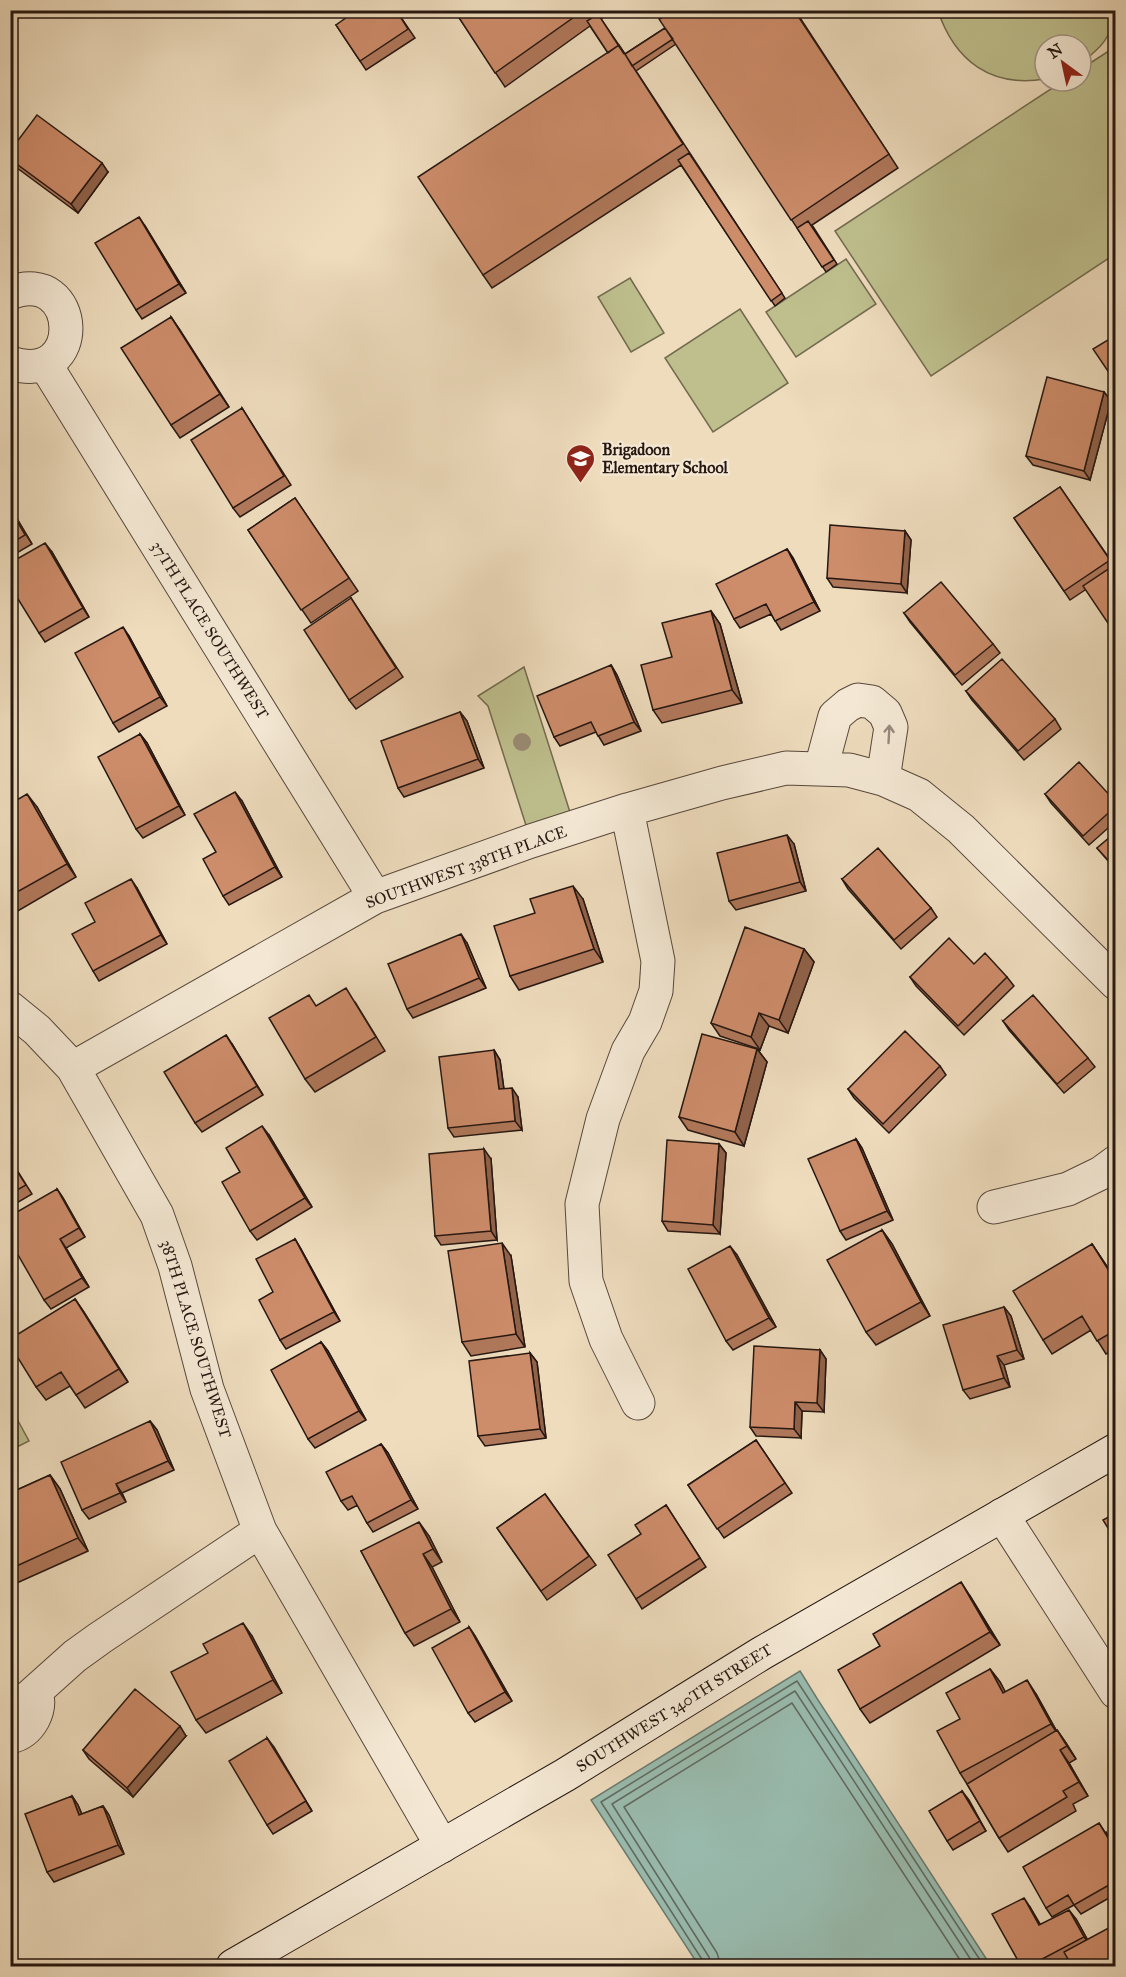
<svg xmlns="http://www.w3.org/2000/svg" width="1126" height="1977" font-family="'IM FELL Great Primer',serif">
	<rect width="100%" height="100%" fill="#eedcbd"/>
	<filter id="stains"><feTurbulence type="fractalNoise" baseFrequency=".00333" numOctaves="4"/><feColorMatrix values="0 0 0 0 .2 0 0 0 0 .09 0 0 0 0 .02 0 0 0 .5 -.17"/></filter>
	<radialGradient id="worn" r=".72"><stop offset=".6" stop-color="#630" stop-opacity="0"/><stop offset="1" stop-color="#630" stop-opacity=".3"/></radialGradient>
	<path fill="#bebf8d" stroke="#726b4f" stroke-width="1.5" d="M1115,10C1112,37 1102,47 1081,63V45H1045V79C991,88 955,61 938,11Z
		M1115,47V254L931,376L835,231L1063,81H1081V69Z
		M846,259L876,304L796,357L766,312Z
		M630,278L664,333L631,352L598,297Z
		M740,309L788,383L713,432L665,358Z
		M524,667L575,828L531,841L488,706L478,696Z
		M11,1408L29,1441L11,1450H10Z"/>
	<path fill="#99bcaf" stroke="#6b7a70" stroke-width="1.5" d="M800,1671L818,1700L991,1966H699L591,1800Z"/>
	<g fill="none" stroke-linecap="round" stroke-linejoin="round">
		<path stroke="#606a60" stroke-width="1.5" d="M704,1966L703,1961L601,1802L797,1681L984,1966
			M712,1966L709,1957L612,1804L795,1691L975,1966
			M721,1966L717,1953L624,1807L792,1703L964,1966"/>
		<defs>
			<path id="minor" d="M10,293C81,265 88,388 10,363
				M45,364L375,897
				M821,768L835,716L848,705L858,700L872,702L885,713L891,727L883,779
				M627,810L658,961L656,991L645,1022L628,1051L603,1119L582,1204L586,1281L606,1339L638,1403
				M10,1008L37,1030L73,1068L157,1215L175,1266L207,1389L260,1531L442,1846
				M73,1068L375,897L531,841L627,810L722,783L786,768L849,770L883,779L919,795L961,829L1116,983
				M994,1207L1068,1189L1101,1173L1116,1162
				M1002,1515L1116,1692
				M10,1702L27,1699L75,1656L100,1638L260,1531
				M10,1737C31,1732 42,1710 36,1691"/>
			<path id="secondary" d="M233,1966L565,1775L762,1653L1116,1450"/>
		</defs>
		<use href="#minor" stroke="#58483c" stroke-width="35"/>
		<use href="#secondary" stroke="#261711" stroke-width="35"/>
		<use href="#minor" stroke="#f4e8d4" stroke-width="33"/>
		<use href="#secondary" stroke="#f4e8d4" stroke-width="33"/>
	</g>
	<circle fill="#998b73" cx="522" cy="742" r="9"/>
	<path fill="#b0785b" stroke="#261711" stroke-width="1.5" d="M396,10L415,38L366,70L336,25Z
		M454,10H613L601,19L625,54L665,28L671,11L795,10L898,168L812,225L837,264L826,272L676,44L636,71L785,298L775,306L681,165L492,288L483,275L608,53L590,26L505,87Z
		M10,151L108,172L78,213L13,165L10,162Z
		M145,226L186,293L142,319L136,310Z
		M171,317L229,407L180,438L171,425Z
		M1104,392L1111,401L1090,480L1033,465L1026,456Z
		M242,408L291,485L240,517L233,508Z
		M1060,487L1114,565L1085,590L1070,600L1014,518Z
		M295,498L358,591L311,623L248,530Z
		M10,507L32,544L10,557Z
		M905,531L911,540L907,593L833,587L827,578Z
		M787,549L793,558L820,611L781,630L771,614L740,628L734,619Z
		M52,552L89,617L45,642L39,633Z
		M351,598L403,677L356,709L349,700Z
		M711,611L720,624L742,703L662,723L653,710Z
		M904,613L993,644L1000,653L962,685L910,622Z
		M129,636L167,706L119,732L113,723Z
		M611,665L617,675L641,731L604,745L596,732L560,746L554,737Z
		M966,691L1055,719L1061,729L1024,760L972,700Z
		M460,712L467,721L484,768L404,797L398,788Z
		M140,734L147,743L185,815L143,838L136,829Z
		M1045,794L1116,802V821L1089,845L1051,803Z
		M242,801L282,877L229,905L223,896L216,852Z
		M10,804L37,807L76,877L16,912L10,904Z
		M1116,832V870L1097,848Z
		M794,844L806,891L736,910L729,901Z
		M842,879L931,908L937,917L901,949L848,889Z
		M137,888L167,944L99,981L93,971L95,922Z
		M583,899L603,962L519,990L510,976L535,913Z
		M467,943L486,988L413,1018L407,1009Z
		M804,949L814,962L788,1033L769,1026L760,1050L757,1049L767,1062L744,1146L688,1130L679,1117L756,1048L720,1036L711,1023Z
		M910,977H1007L1014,986L964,1035L916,986Z
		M355,1002L385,1051L315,1092L305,1079L317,1006Z
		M1003,1021L1088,1058L1095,1067L1064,1093L1009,1030Z
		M232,1044L263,1095L202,1132L195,1123Z
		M494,1050L500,1060L504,1089L518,1097L522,1130L454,1137L448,1128Z
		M940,1066L946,1075L889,1133L854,1098L848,1089Z
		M269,1135L312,1207L257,1240L250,1231L240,1172Z
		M856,1139L862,1148L893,1220L846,1240L840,1231Z
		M719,1144L726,1153L720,1234L668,1231L662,1221Z
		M10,1159L32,1194L10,1207Z
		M491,1159L497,1240L441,1245L435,1236Z
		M57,1189L63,1198L85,1237L66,1248L89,1287L51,1309L44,1300Z
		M882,1230L892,1244L930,1316L876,1345L866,1332Z
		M295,1239L301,1249L340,1321L286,1349L280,1340L273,1292Z
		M1092,1244L1116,1280V1349L1106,1354L1091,1330L1052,1354L1043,1340Z
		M737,1255L776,1327L733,1350L726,1341Z
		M511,1256L525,1347L471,1356L462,1342Z
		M75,1299L128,1382L85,1408L70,1386L46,1400L36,1387Z
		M1004,1307L1011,1316L1024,1359L1004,1365L1010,1387L970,1399L963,1390Z
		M321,1342L328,1351L366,1420L315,1448L308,1439Z
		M820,1350L826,1359L824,1412L802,1411L801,1438L756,1436L750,1427Z
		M530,1353L537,1362L546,1438L485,1446L478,1436Z
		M150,1421L157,1430L174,1470L122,1493L126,1502L89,1519L82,1510Z
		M756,1440L792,1493L724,1538L688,1485Z
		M381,1444L388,1453L418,1509L373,1532L367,1523L358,1505L348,1510L341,1501Z
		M50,1475L60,1489L88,1551L10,1586V1493Z
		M545,1494L596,1565L547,1600L497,1528Z
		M666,1505L706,1567L642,1609L636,1599L641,1534Z
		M429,1536L442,1562L432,1567L460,1622L414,1646L405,1633L361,1551Z
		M970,1596L1000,1645L870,1723L860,1709Z
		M469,1627L475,1636L512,1701L475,1722L468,1713Z
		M252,1636L282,1693L206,1733L196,1720Z
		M990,1669L1000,1682L1005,1692L1036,1694L1056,1730H1057L1066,1743L1076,1759L1069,1763L1088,1796L1073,1804L1076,1811L1008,1852L999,1838L967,1784L960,1773V1719Z
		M186,1736L133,1797L89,1759L83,1750Z
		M267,1738L312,1811L273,1834L267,1825Z
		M962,1791L986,1831L953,1850L947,1841Z
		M72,1796L78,1805L82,1814L103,1806L109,1815L124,1854L54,1882L47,1872Z
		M1106,1832L1116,1849V1894L1081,1914L1074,1905L1052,1917L1046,1908Z
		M1030,1907L1040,1925L1076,1919L1087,1939L1068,1959L1053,1966H1021Z"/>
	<path fill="#90624a" stroke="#261711" stroke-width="1.5" d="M102,163L108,172L78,213L71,204Z
		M139,217L145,226L186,293L179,284Z
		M171,317L180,330L229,407L220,394Z
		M1104,392L1111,401L1090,480L1084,471Z
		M10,507L32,544L10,509Z
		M905,531L911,540L907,593L901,584Z
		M45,543L52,552L89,617L83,608Z
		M787,549L793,558L820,611L814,602Z
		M711,611L720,624L742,703L732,690Z
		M123,627L129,636L167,706L160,697Z
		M611,665L617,675L641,731L634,722Z
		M460,712L467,721L484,768L478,759Z
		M140,734L147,743L185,815L179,806Z
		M235,792L242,801L282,877L275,867Z
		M27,794L37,807L76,877L67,864Z
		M787,835L794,844L806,891L800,882Z
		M131,879L137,888L167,944L161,935Z
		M573,886L583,899L603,962L594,949Z
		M461,934L467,943L486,988L479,978Z
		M804,949L814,962L788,1033L779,1020Z
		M759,1013L769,1026L760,1050L751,1037Z
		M226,1035L232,1044L263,1095L257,1086Z
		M757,1049L767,1062L744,1146L735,1132Z
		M494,1050L500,1060L505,1098L499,1089Z
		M512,1088L518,1097L522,1130L515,1121Z
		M262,1126L269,1135L312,1207L305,1198Z
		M856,1139L862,1148L893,1220L887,1211Z
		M719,1144L726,1153L720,1234L713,1225Z
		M484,1149L491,1159L497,1240L491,1231Z
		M57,1189L63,1198L85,1237L79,1228Z
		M882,1230L892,1244L930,1316L921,1302Z
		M60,1239L66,1248L89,1287L82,1278Z
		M295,1239L301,1249L340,1321L334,1312Z
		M502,1243L511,1256L525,1347L516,1334Z
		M1092,1244L1116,1280V1282Z
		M730,1246L737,1255L776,1327L769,1318Z
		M75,1299L84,1312L128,1382L119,1369Z
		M1004,1307L1011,1316L1024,1359L1017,1350Z
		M321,1342L328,1351L366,1420L359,1411Z
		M820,1350L826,1359L824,1412L817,1403Z
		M530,1353L537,1362L546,1438L540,1429Z
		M997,1356L1004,1365L1010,1387L1004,1378Z
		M795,1402L802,1411L801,1438L794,1429Z
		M150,1421L157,1430L174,1470L168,1461Z
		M381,1444L388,1453L418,1509L411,1500Z
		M50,1475L60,1489L88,1551L78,1538Z
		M116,1484L122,1493L126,1502L120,1493Z
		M419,1522L429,1536L442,1562L433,1549Z
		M423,1554L432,1567L460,1622L451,1609Z
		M961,1582L970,1596L1000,1645L990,1632Z
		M243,1623L252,1636L282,1693L273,1680Z
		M469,1627L475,1636L512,1701L505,1692Z
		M990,1669L1000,1682L1013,1706L1003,1693Z
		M1027,1680L1036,1694L1060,1737L1051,1724Z
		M180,1726L186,1736L133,1797L127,1788Z
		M1057,1730L1066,1743L1076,1759L1067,1746Z
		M267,1738L274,1747L312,1811L306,1801Z
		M1060,1750L1069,1763L1088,1796L1079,1782Z
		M962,1791L969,1800L986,1831Z
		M72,1796L78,1805L86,1825L79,1815Z
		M103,1806L109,1815L124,1854L118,1845Z
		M1099,1823L1116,1849V1851Z
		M1024,1898L1030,1907L1046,1934L1039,1925Z
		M1069,1910L1076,1919L1091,1946L1084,1937Z"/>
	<path fill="#cd8c6a" stroke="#261711" stroke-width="1.5" d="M357,10H396L408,29L360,61L336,25Z
		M454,10H584L495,73Z
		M596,10H603L598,14Z
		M654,10H670L671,12L660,19Z
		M672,10H794L889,154L791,220L659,19Z
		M598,14L624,54L619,45L608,53L587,21Z
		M665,28L673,39L632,66L625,54Z
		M619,45L683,144L483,275L418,177Z
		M37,115L102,163L71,204L10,159V151Z
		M689,153L782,293L771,301L678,160Z
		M139,217L179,284L136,310L95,243Z
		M808,221L834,260L822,267L797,228Z
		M171,317L220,394L171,425L121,348Z
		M1116,335V383L1093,349Z
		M1047,377L1104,392L1084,471L1026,456Z
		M242,408L284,476L233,508L191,440Z
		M1060,487L1110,560L1064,591L1014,518Z
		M295,498L349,578L301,610L248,530Z
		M10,509L25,535L10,544Z
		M830,525L905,531L901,584L827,578Z
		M45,543L83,608L39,633L10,586V563Z
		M787,549L814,602L775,621L766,604L734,619L716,584Z
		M1116,564V635L1083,586Z
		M941,582L993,644L955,675L904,613Z
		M351,598L396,668L349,700L304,630Z
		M711,611L732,690L653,710L641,665L672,657L662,623Z
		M123,627L160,697L113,723L75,653Z
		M1002,659L1055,719L1018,751L966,691Z
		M611,665L634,722L598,736L591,722L554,737L537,696Z
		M460,712L478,759L398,788L381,741Z
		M140,734L179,806L136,829L98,757Z
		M1079,762L1116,802V806L1083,836L1045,794Z
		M235,792L275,867L223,896L203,859L216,852L194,814Z
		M27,794L67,864L10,896V804Z
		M1116,832V869L1097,848Z
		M787,835L800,882L729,901L717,853Z
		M878,848L931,908L894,940L842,879Z
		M131,879L161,935L93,971L72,934L95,922L85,903Z
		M573,886L594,949L510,976L494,926L535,913L530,899Z
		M745,927L804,949L779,1020L759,1013L751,1037L711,1023Z
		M461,934L479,978L407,1009L388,964Z
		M949,938L974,964L985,953L1007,977L958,1026L910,977Z
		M346,988L376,1037L305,1079L269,1018L309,995L316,1006Z
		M1033,995L1088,1058L1057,1084L1003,1021Z
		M905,1031L940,1066L883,1124L848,1089Z
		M702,1034L757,1049L735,1132L679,1117Z
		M226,1035L257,1086L195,1123L164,1072Z
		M494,1050L499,1089L512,1088L515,1121L448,1128L439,1057Z
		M262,1126L305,1198L250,1231L222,1182L240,1172L226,1148Z
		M856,1139L887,1211L840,1231L808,1159Z
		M667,1140L719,1144L713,1225L662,1221Z
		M484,1149L491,1231L435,1236L429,1154Z
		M10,1160L26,1185L10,1194Z
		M57,1189L79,1228L60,1239L82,1278L44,1300L10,1241V1216Z
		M882,1230L921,1302L866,1332L827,1260Z
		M1116,1231V1240L1112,1233Z
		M295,1239L334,1312L280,1340L259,1300L273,1292L256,1259Z
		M502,1243L516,1334L462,1342L448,1251Z
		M1092,1244L1116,1282V1330L1097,1341L1082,1316L1043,1340L1013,1291Z
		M730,1246L769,1318L726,1341L688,1269Z
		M75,1299L119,1369L76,1395L61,1372L36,1387L10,1345V1339Z
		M1004,1307L1017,1350L997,1356L1004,1378L963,1390L943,1325Z
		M321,1342L359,1411L308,1439L271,1370Z
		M754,1346L820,1350L817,1403L795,1402L794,1429L750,1427Z
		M530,1353L540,1429L478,1436L469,1361Z
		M150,1421L168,1461L116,1484L120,1493L82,1510L61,1462Z
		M756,1440L785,1483L717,1529L688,1485Z
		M381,1444L411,1500L367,1523L352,1496L341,1501L326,1472Z
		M50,1475L78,1538L10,1569V1493Z
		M545,1494L589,1556L541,1591L497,1528Z
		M666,1505L700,1558L636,1599L608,1555L641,1534L635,1525Z
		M1116,1513V1541L1103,1520Z
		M419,1522L433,1549L423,1554L451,1609L405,1633L361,1551Z
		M961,1582L990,1632L860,1709L838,1670L880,1646L873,1634Z
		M243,1623L273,1680L196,1720L171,1672L208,1653L203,1644Z
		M469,1627L505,1692L468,1713L432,1648Z
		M990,1669L1003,1693L1027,1680L1051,1724L960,1773L937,1731L960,1719L946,1693Z
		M135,1689L180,1726L127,1788L83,1750Z
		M1057,1730L1067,1746L1060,1750L1079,1782L1063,1791L1067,1797L999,1838L967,1784Z
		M267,1738L306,1801L267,1825L229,1761Z
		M962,1791L980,1821L947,1841L929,1811Z
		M72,1796L79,1815L103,1806L118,1845L47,1872L25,1814Z
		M1099,1823L1116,1851V1881L1074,1905L1068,1895L1046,1908L1023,1867Z
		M1024,1898L1039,1925L1069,1910L1084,1937L1029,1966H1021L992,1914Z
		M1116,1924V1966H1072L1064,1952Z
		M535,1960L539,1966H526Z"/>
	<defs><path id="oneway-shaft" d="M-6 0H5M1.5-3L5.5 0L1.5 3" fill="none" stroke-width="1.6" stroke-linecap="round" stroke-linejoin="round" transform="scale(1.5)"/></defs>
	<use stroke="#978a7c" href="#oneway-shaft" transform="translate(889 734) rotate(-87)"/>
	<defs>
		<symbol id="school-pin" viewBox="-11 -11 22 30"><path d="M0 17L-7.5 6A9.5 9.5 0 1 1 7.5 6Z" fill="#8f2418" stroke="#f4e8d4"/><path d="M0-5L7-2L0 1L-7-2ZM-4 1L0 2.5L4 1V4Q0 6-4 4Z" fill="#fff"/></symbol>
	</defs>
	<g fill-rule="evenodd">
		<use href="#school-pin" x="564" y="442" width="33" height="45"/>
	</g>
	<g text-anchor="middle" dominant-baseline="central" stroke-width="4.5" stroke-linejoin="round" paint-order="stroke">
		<g font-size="16" font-weight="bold" fill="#261711" stroke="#f4e8d4" text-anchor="start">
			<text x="602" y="449">Brigadoon<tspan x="602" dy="18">Elementary School</tspan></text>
		</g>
		<g font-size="16" fill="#261711" stroke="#f4e8d4">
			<text transform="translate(210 630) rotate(58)">37TH PLACE SOUTHWEST</text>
			<text transform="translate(466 867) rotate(-20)">SOUTHWEST 338TH PLACE</text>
			<text transform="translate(196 1339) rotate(73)">38TH PLACE SOUTHWEST</text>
			<text transform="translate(674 1708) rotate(-32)">SOUTHWEST 340TH STREET</text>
		</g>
	</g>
	<rect width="1126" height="1977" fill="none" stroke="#eedcbd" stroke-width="36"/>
	<rect x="12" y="12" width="1102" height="1953" fill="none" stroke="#261711" stroke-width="3"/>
	<rect x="18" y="18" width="1090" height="1941" fill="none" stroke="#261711" stroke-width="1.5"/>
	<g transform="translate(1063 63) rotate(327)"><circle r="28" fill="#f4e8d4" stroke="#a29486" stroke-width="1.5"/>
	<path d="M0-4.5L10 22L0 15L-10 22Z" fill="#8f2418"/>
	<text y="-9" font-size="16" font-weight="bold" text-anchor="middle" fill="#261711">N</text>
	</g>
	<rect width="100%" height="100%" filter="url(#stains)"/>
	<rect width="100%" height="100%" fill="url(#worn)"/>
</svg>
